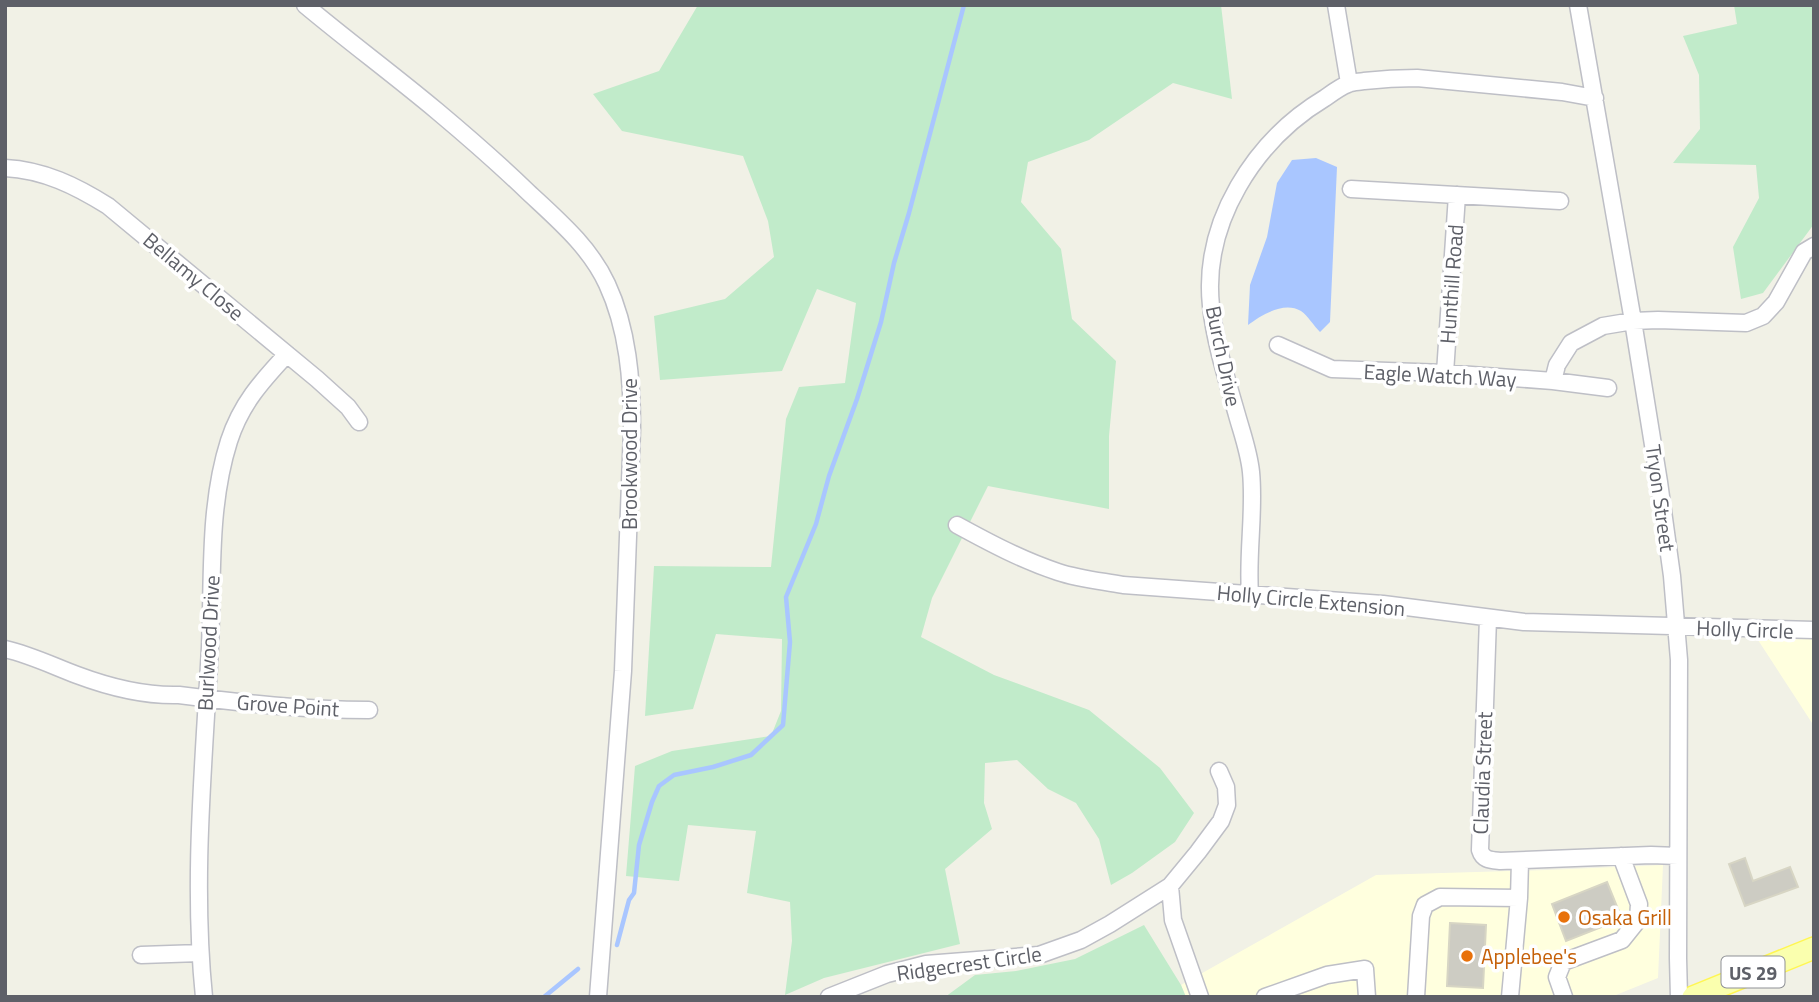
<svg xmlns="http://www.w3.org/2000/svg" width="1819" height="1002" font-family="'Titillium Web',sans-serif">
	<rect width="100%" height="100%" fill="#f1f1e6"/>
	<path fill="#ffffde" d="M1814,639V726L1758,640Z
		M1663,865L1658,978L1611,997H1186L1181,985L1376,875L1546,870Z"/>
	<path fill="#c1ebca" d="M698,5H1221L1232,99L1173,83L1089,140L1028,162L1021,202L1061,249L1072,319L1116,361L1109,436V509L988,486L932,598L921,637L994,675L1089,710L1160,768L1194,813L1175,842L1132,873L1111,885L1099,839L1076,803L1048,789L1017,760L985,763L984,803L992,829L945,869L960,944L824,978L785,995L792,941L790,902L747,893L756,831L688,825L679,881L626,876L635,766L672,751L771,736L781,711L782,639L716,634L693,709L645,716L654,566L771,567L786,419L799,387L845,383L856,303L817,289L782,371L660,380L654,316L725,299L774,257L768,221L743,156L622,131L593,94L659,71Z
		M1734,5H1814V224L1763,293L1741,299L1733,247L1759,198L1756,165L1673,163L1700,129L1699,75L1683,36L1737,24Z
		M1144,925L1181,985L1186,997H945L975,975L1016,971L1075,959Z"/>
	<path fill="#a9c6ff" d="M1316,158L1337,167L1330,322L1320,332C1314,326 1308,316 1301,311C1284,301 1261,315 1248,325L1250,285L1267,237L1277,183L1292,160Z"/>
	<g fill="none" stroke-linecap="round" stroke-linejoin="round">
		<path stroke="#a9c6ff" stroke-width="4.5" d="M617,945L629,900L634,893L639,845L652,802L659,786L674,775L713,767L751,755L783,725L790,642L786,597L816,524L829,476L857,399L881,322L894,263L909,213L964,5
			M544,997L578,969"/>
	</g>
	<path fill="#cdccc3" stroke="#d7d5c4" stroke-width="2" d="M1745,858L1753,881L1790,867L1798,887L1745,906L1729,864Z
		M1607,882L1622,919L1566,941L1552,904Z
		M1450,923L1486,925L1483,988L1447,986Z"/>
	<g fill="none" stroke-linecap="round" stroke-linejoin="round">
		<defs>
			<path id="minor" d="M305,5C348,41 394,75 437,111C468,137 499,164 528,192C558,220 590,247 607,284C628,329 632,381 632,429L623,671L598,997
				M1336,5L1349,83
				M1578,5L1633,321L1659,482L1672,576L1679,660L1678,958L1679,997
				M5,168C44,170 76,186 108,206L317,379L348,407L359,422
				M1351,189L1560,201
				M1278,345L1332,369L1445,373L1553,381L1608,388
				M1445,373L1457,195
				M1553,381L1557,365L1571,343L1603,326L1633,321L1658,320L1746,323L1763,316L1776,302L1804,252L1814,246
				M957,525C990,543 1022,560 1058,572C1079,579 1101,581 1123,585L1383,604L1524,622L1814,630
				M1250,594C1247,553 1255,512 1251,472C1249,452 1242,433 1237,415C1227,380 1215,343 1211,306C1202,222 1255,140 1325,98C1332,93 1340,87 1348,84C1352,82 1359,82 1364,81C1382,79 1398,78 1417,78L1562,92L1595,98
				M1488,618L1480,850C1483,860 1490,860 1500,861L1651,855L1678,856
				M5,649C31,655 53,666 77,675C109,687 145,696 179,695C242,703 305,710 369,710
				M1170,886L1173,920L1200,997
				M1519,898L1520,861
				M141,955L200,953
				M204,997C192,880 204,763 210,647C213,579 208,507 229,441C241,404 261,382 287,354
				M829,997L887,974L926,964L1039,955L1081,940L1110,924L1170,886L1198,852L1221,821L1227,805L1226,787L1219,771
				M1265,997L1327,975L1365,969L1367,997
				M1416,997L1421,916L1425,905L1440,897L1519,898L1510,997
				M1564,997L1557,977L1563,962L1622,940L1638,920L1639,904L1621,856"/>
			<path id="major" d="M1693,997L1814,948"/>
		</defs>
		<use href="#minor" stroke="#bebfc6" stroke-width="19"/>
		<use href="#major" stroke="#fff652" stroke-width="24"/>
		<use href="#minor" stroke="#fff" stroke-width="16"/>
		<use href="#major" stroke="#faffae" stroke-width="21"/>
	</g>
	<g fill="#e8710a" stroke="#fff" stroke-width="2.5">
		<circle cx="1564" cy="917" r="7"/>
		<circle cx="1467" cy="956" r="7"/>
	</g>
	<g text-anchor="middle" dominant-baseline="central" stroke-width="7" stroke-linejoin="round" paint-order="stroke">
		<rect fill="#fff" stroke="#8e9095" stroke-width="2" x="1721.5" y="956.5" width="63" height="31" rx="5"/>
		<g font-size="19" font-weight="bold" fill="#5e6068">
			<text x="1753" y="972">US 29</text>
		</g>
		<g font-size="21" fill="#5e6068" stroke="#fff">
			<text transform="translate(194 276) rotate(40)">Bellamy Close</text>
			<text transform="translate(1451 284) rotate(-86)">Hunthill Road</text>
			<text transform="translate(1224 356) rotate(78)">Burch Drive</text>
			<text transform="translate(1440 375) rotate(3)">Eagle Watch Way</text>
			<text transform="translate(629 454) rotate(-90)">Brookwood Drive</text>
			<text transform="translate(1661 498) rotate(82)">Tryon Street</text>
			<text transform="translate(1311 600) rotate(5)">Holly Circle Extension</text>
			<text transform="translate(1745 629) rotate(2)">Holly Circle</text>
			<text transform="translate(208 643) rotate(-87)">Burlwood Drive</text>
			<text transform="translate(288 705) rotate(4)">Grove Point</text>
			<text transform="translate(1482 773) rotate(-88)">Claudia Street</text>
			<text transform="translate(969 963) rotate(-8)">Ridgecrest Circle</text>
		</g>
		<g font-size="21" fill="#c56008" stroke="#fff" text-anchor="start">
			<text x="1578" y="917">Osaka Grill</text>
			<text x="1481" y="956">Applebee's</text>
		</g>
	</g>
	<rect width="1819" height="1002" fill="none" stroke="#5e6068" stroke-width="14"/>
</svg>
